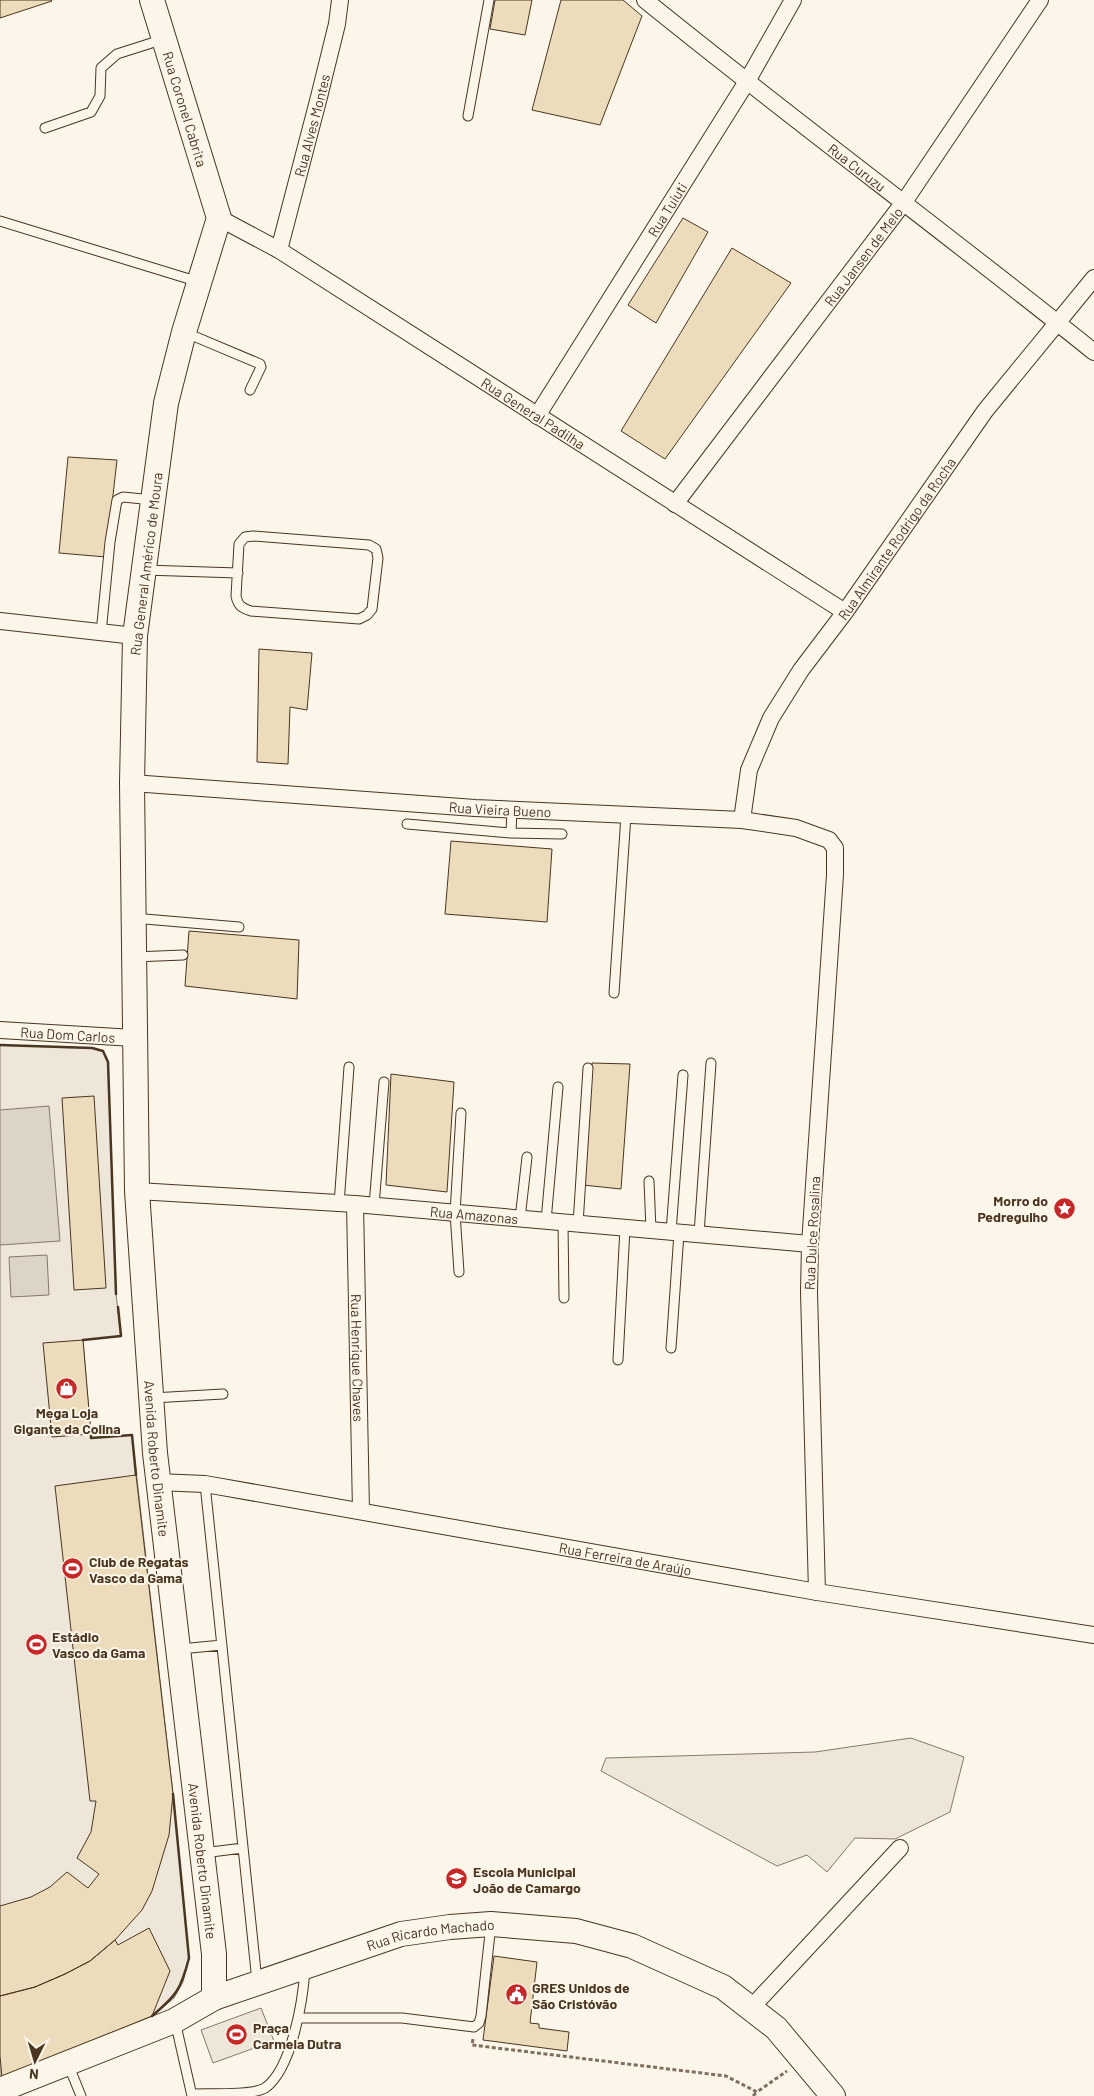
<svg xmlns="http://www.w3.org/2000/svg" width="1094" height="2096" font-family="Barlow,sans-serif">
	<rect width="100%" height="100%" fill="#fbf6e9"/>
	<path fill="#ede6d9" stroke="#887966" d="M0,1045L92,1048L103,1051L108,1062L116,1294L121,1336L83,1340L91,1438L132,1435L173,1794L189,1958L183,1982L174,1998L152,2016L0,2079Z
		M911,1738L964,1757L950,1812L895,1839L855,1838L827,1872L807,1855L777,1866L601,1771L606,1758L815,1752Z
		M261,2008L274,2041L213,2063L201,2030Z"/>
	<path fill="#dcd4c6" stroke="#887966" d="M49,1106L60,1241L0,1245V1110Z
		M47,1255L49,1295L11,1297L9,1257Z"/>
	<path fill="#ecdcbc" stroke="#4a3520" d="M0,0H51L52,1L0,18Z
		M495,0H532L525,35L490,29Z
		M561,0H623L642,16L600,125L532,110Z
		M683,218L708,232L656,323L628,305Z
		M732,248L791,283L665,459L621,431Z
		M68,457L117,460L106,557L59,553Z
		M259,649L312,653L307,710L290,707L288,764L257,762Z
		M451,841L552,849L547,922L445,914Z
		M189,931L299,940L297,999L185,986Z
		M592,1063L630,1064L621,1189L583,1185Z
		M391,1074L454,1082L447,1192L386,1185Z
		M94,1096L106,1288L74,1290L62,1098Z
		M83,1340L91,1434L52,1437L43,1343Z
		M136,1475L173,1794L169,1835L152,1891L142,1910L115,1940L90,1961L65,1974L35,1987L0,1996V1906L31,1897L50,1887L67,1872L88,1888L99,1874L77,1858L91,1832L96,1801H90L55,1486Z
		M149,1928L170,1971L152,2016L2,2078L0,2056V1996L35,1987L65,1974L90,1961L115,1940L118,1945Z
		M494,1956L537,1962L530,2023L539,2024V2028L569,2032L567,2051L483,2040Z"/>
	<g fill="none" stroke-linecap="round" stroke-linejoin="round">
		<defs>
			<path id="lane" d="M468,116L489,0
				M45,128L91,112L100,96L101,68L117,54L164,39
				M0,221L199,282
				M184,332L260,364L261,367L250,390
				M253,536L369,545L376,549L378,558L372,609L367,615L359,619L251,611C242,608 238,606 236,596L239,544L245,537Z
				M144,570L238,573
				M101,633L110,542L117,500L123,497L153,500
				M512,810L511,833L562,834
				M407,824L511,833
				M133,918L239,927
				M134,957L183,955
				M614,993L626,815
				M649,1181L651,1230
				M339,1204L349,1067
				M374,1206L384,1082
				M520,1219L527,1157
				M546,1221L558,1087
				M563,1223L564,1298
				M578,1224L588,1068
				M671,1232L683,1075
				M699,1234L711,1063
				M459,1272L455,1213L461,1113
				M671,1348L679,1233
				M618,1360L625,1228
				M152,1398L223,1394
				M205,1484L257,1981
				M180,1649L222,1645
				M203,1853L243,1848
				M300,2018H402L474,2027L479,2023L481,2016L491,1924
				M175,2021L192,2096
				M68,2064L81,2096
				M192,2094C209,2093 251,2096 265,2088C292,2069 303,2000 305,1969"/>
			<g id="street">
				<path id="s1" d="M645,0C793,120 946,233 1094,352"/>
				<path id="s2" d="M219,218L279,250L845,612"/>
				<path id="s3" d="M279,250L319,97L337,24L340,0"/>
				<path id="s4" d="M537,416L746,83L793,0"/>
				<path id="s5" d="M675,504L904,202L1040,0"/>
				<path d="M0,621L135,636"/>
				<path id="s6" d="M132,783L475,808L742,820L796,828L829,840L835,848V875L810,1244L809,1292L817,1592"/>
				<path id="s7" d="M742,820L749,770L771,718L801,670L845,612L985,411L1094,278"/>
				<path id="s8" d="M0,1030L134,1038"/>
				<path id="s9" d="M137,1191L355,1204L810,1244"/>
				<path id="s10" d="M355,1204L361,1511"/>
				<path id="s11" d="M157,1482L205,1484L817,1592L1094,1635"/>
				<path d="M751,2008L900,1848"/>
			</g>
			<g id="secondary">
				<path id="s12" d="M152,0L219,218L184,332L166,403L135,636L132,783L137,1191L155,1453L214,1954V1998"/>
				<path id="s13" d="M0,2090L174,2021L214,1998L401,1934L450,1927L491,1924L576,1931L632,1946L723,1987L776,2028L833,2096"/>
			</g>
		</defs>
		<use href="#lane" stroke="#4a3520" stroke-width="11"/>
		<use href="#street" stroke="#4a3520" stroke-width="18"/>
		<use href="#secondary" stroke="#4a3520" stroke-width="26"/>
		<path stroke="#7f6f5c" stroke-width="3" stroke-dasharray="4 2.5" stroke-linecap="butt" d="M473,2039L472,2045L726,2076L757,2092L787,2071
			M753,2096L757,2092"/>
		<use href="#lane" stroke="#fbf6e9" stroke-width="9"/>
		<use href="#street" stroke="#fbf6e9" stroke-width="16"/>
		<use href="#secondary" stroke="#fbf6e9" stroke-width="24"/>
		<path stroke="#4a3520" stroke-width="2.5" d="M0,1045L92,1048L103,1051L108,1062L116,1294
			M83,1340L121,1336L118,1307
			M91,1434V1438L132,1435L136,1475
			M152,2016C177,1995 181,1989 189,1958L173,1794"/>
	</g>
	<defs>
		<symbol id="sight-disc" viewBox="-11 -11 22 22"><circle r="9.5" fill="#c62828" stroke="#fbf6e9"/><path d="M0-6L1.8-2.2L6-1.7L2.9 1.2L3.7 5.4L0 3.3L-3.7 5.4L-2.9 1.2L-6-1.7L-1.8-2.2Z" fill="#fff"/></symbol>
		<symbol id="shop-disc" viewBox="-11 -11 22 22"><circle r="9.5" fill="#c62828" stroke="#fbf6e9"/><path d="M-5-2.5h2.3a2.7 3.5 0 0 1 5.4 0H5L5.5 6h-11ZM-1.5-2.5h3a1.5 2.3 0 0 0-3 0Z" fill="#fff"/></symbol>
		<symbol id="stadium-disc" viewBox="-11 -11 22 22"><circle r="9.5" fill="#c62828" stroke="#fbf6e9"/><path d="M0-5a6.5 5 0 1 0 0 10a6.5 5 0 1 0 0-10ZM-3.5-1.8h7v3.6h-7Z" fill="#fff"/></symbol>
		<symbol id="school-disc" viewBox="-11 -11 22 22"><circle r="9.5" fill="#c62828" stroke="#fbf6e9"/><path d="M0-5L7-2L0 1L-7-2ZM-4 1L0 2.5L4 1V4Q0 6-4 4Z" fill="#fff"/></symbol>
		<symbol id="civic-disc" viewBox="-11 -11 22 22"><circle r="9.5" fill="#c62828" stroke="#fbf6e9"/><path d="M-.6-6.5H3V-4.5H.6V-3L4-1V1h2V6H-6V1h2V-1L-.6-3ZM-1.2 2.5V6h2.4V2.5Z" fill="#fff"/></symbol>
	</defs>
	<g fill-rule="evenodd">
		<use href="#sight-disc" x="1052" y="1196" width="25" height="25"/>
		<use href="#shop-disc" x="54" y="1376" width="25" height="25"/>
		<use href="#stadium-disc" x="60" y="1556" width="25" height="25"/>
		<use href="#stadium-disc" x="24" y="1632" width="25" height="25"/>
		<use href="#school-disc" x="444" y="1866" width="25" height="25"/>
		<use href="#civic-disc" x="504" y="1982" width="25" height="25"/>
		<use href="#stadium-disc" x="224" y="2022" width="25" height="25"/>
	</g>
	<g text-anchor="middle" dominant-baseline="central" stroke-width="4" stroke-linejoin="round" paint-order="stroke">
		<g font-size="14" fill="#4a3520" stroke="#fbf6e9">
			<text stroke="none"><textPath href="#s12" startOffset="114">Rua Coronel Cabrita</textPath></text>
			<text stroke="none"><textPath href="#s3" startOffset="129">Rua Alves Montes</textPath></text>
			<text stroke="none"><textPath href="#s1" startOffset="270">Rua Curuzu</textPath></text>
			<text stroke="none"><textPath href="#s4" startOffset="244">Rua Tuiuti</textPath></text>
			<text stroke="none"><textPath href="#s5" startOffset="311">Rua Jansen de Melo</textPath></text>
			<text stroke="none"><textPath href="#s2" startOffset="370">Rua General Padilha</textPath></text>
			<text stroke="none"><textPath href="#s7" startOffset="326">Rua Almirante Rodrigo da Rocha</textPath></text>
			<text transform="translate(146 564) rotate(-83)">Rua General Américo de Moura</text>
			<text stroke="none"><textPath href="#s6" startOffset="369">Rua Vieira Bueno</textPath></text>
			<text stroke="none"><textPath href="#s8" startOffset="68">Rua Dom Carlos</textPath></text>
			<text stroke="none"><textPath href="#s9" startOffset="338">Rua Amazonas</textPath></text>
			<text transform="translate(812 1233) rotate(-87)">Rua Dulce Rosalina</text>
			<text stroke="none"><textPath href="#s10" startOffset="154">Rua Henrique Chaves</textPath></text>
			<text stroke="none"><textPath href="#s12" startOffset="1479">Avenida Roberto Dinamite</textPath></text>
			<text stroke="none"><textPath href="#s11" startOffset="475">Rua Ferreira de Araújo</textPath></text>
			<text stroke="none"><textPath href="#s12" startOffset="1884">Avenida Roberto Dinamite</textPath></text>
			<text stroke="none"><textPath href="#s13" startOffset="460">Rua Ricardo Machado</textPath></text>
		</g>
		<g font-size="14" font-weight="bold" fill="#4a3520" stroke="#fbf6e9" text-anchor="start">
			<text x="1048" y="1200" text-anchor="end">Morro do<tspan x="1048" dy="16">Pedregulho</tspan></text>
			<text x="67" y="1412" text-anchor="middle">Mega Loja<tspan x="67" dy="16">Gigante da Colina</tspan></text>
			<text x="89" y="1561">Club de Regatas<tspan x="89" dy="16">Vasco da Gama</tspan></text>
			<text x="52" y="1636">Estádio<tspan x="52" dy="16">Vasco da Gama</tspan></text>
			<text x="473" y="1871">Escola Municipal<tspan x="473" dy="16">João de Camargo</tspan></text>
			<text x="532" y="1987">GRES Unidos de<tspan x="532" dy="16">São Cristóvão</tspan></text>
			<text x="253" y="2027">Praça<tspan x="253" dy="16">Carmela Dutra</tspan></text>
		</g>
	</g>
	<g transform="translate(35 2061) rotate(185)" stroke="#fbf6e9" stroke-width="4" paint-order="stroke">
	<path d="M0-4L9 19L0 12L-9 19Z" fill="#4a3520"/>
	<text y="-8" font-size="14" font-weight="bold" text-anchor="middle" fill="#4a3520">N</text>
	</g>
</svg>
